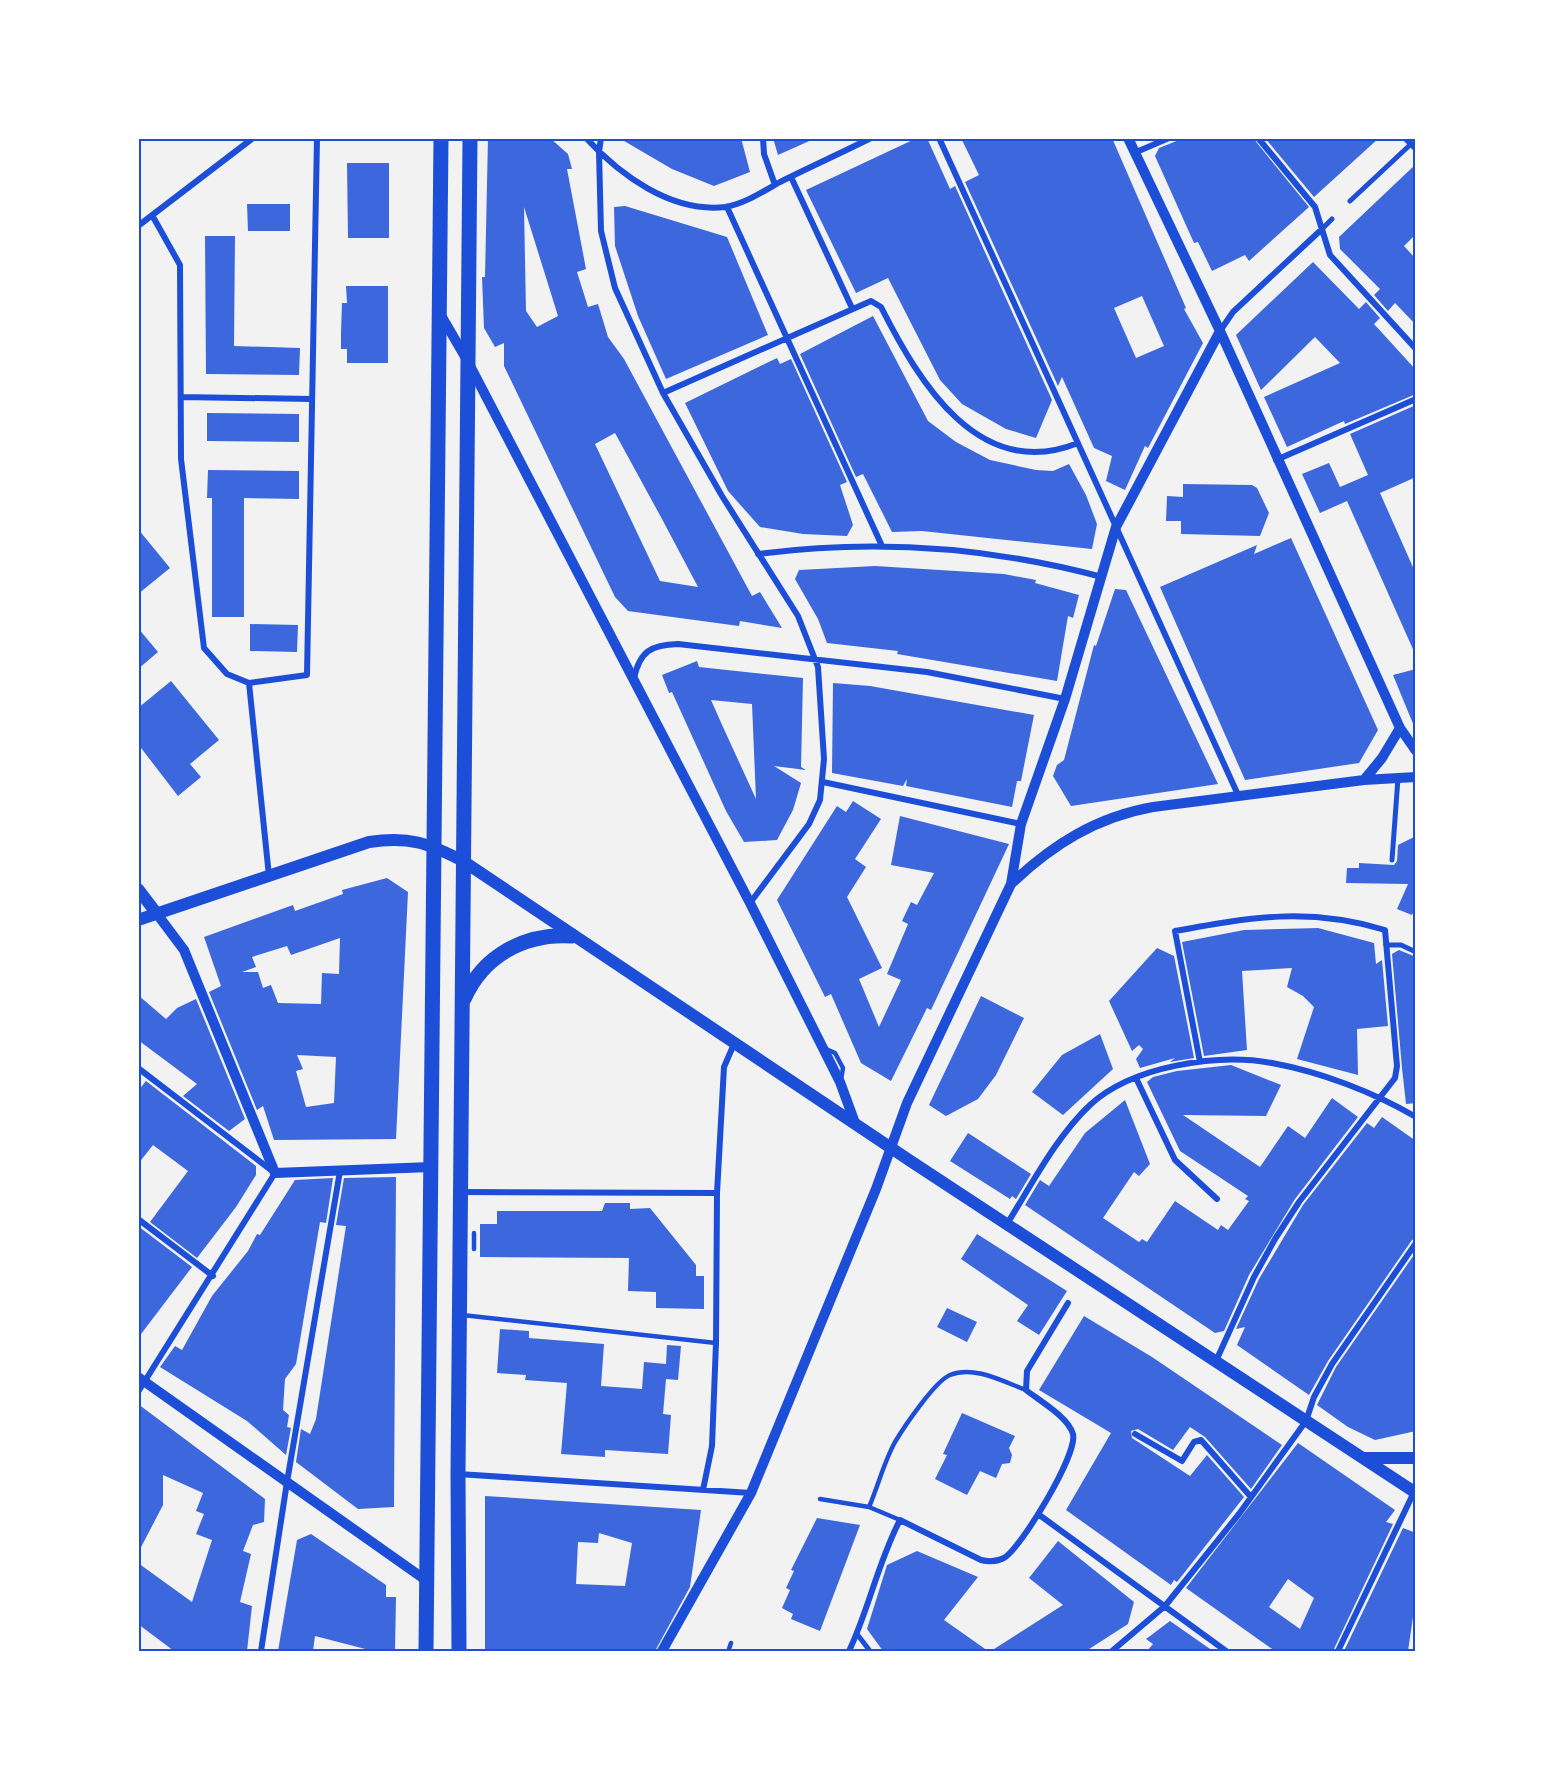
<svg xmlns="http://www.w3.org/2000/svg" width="1554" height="1789" font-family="'Alegreya Sans',sans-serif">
	<rect width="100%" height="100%" fill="#f2f2f2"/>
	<path fill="#3d67dc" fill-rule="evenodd" d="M488,138H550L568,154L572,169H567L586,269L577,272L588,307L598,304L608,337L624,359L752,596L760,592L782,628L740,621L739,626L628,611L615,597L504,366V343L495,347L484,328L482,277H485ZM524,207L558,316L537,327L526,311ZM615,433L662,519L698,587L660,581L595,444Z
		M619,138H741L750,172L714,186L672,169Z
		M773,138H816L778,155Z
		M917,138H927L950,189L955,186L1052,400L1036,438L1006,429L962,404L940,380L888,278L856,293L806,190Z
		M961,138H1112L1186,308L1184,309L1203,343L1148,448L1145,446L1125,490L1106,481L1112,456L1094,448L1062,377L1058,386L965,182L979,175ZM1142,296L1164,346L1136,358L1114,308Z
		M1184,138H1253L1309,207L1249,261L1245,255L1212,271L1198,242L1194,243L1155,156L1159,148Z
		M1265,138H1379L1314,197Z
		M347,163H389V238H348Z
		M1416,164V234L1404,246L1416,259V325L1395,303L1388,311L1374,295L1380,289L1340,249L1339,237Z
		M247,204H290V231H248Z
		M625,206L727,237L768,335L666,379L638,316L615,246L614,207Z
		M205,236H235L234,346L300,348L299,375L206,374Z
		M1313,262L1359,309L1366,302L1380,318L1374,324L1416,370V394L1345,424L1344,421L1287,447L1264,397L1340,363L1315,337L1261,390L1236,335Z
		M346,286H388V363H347V349H341V332L342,303H347Z
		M873,316L928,421L956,442L990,460L1036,470L1053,471L1069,464L1086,495L1097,524L1092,549L922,531L892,532L863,474L856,477L800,354Z
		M777,358L780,364L791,359L847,482L840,485L853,525L847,536L803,534L760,527L728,491L685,403Z
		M1416,405V477L1380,493L1416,574V656L1347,501L1320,513L1302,474L1329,463L1340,487L1368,475L1350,434Z
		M207,413L299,414V442L207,441Z
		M208,470L299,471V499L244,498V617H212V498H207Z
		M1183,484L1252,485L1257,488L1269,513L1260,536L1181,534V521H1166L1167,496L1183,497Z
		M138,529L170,568L138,594Z
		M1291,538L1378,730L1359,763L1245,780L1160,587L1257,545L1254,554Z
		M875,566L1004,574L1036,580L1035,583L1079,595L1073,618L1068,616L1057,681L897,654L898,651L827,643L818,619L795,579L799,570Z
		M1115,589L1126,590L1218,784L1071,806L1053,776L1057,765L1064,760L1094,645L1096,646Z
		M250,624L298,625L297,652L250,651Z
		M138,628L158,652L138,669Z
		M697,661L699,667L803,678L801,767L806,770L774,766L801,783L793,810L777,840L744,842L726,811L672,692L669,693L662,675ZM711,700L752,704L756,799L723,727Z
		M1416,669V731L1393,675Z
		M171,681L219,740L190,764L201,777L178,796L138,744V708Z
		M833,683L870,686L1034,715L1021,781H1017L1012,807L906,786L907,779L903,786L832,773Z
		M853,801L881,819L855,859L866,867L847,897L882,968L859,979L879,1027L901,980L887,974L908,924L902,921L911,902L917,905L934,873L891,865L900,816L1009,844L931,1010L927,1008L891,1081L861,1063L831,994L825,997L777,900L837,806L846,812Z
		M1416,836V906L1412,915L1397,909L1408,884L1346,883L1347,868H1359V863L1394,865L1397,861L1398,845Z
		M387,878L408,892L396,1139L274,1140L263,1106L257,1110L209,992L221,986L204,937L293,905L295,911L343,894L342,890ZM340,938L339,974L322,973L321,1004L278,1003L271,985L263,988L258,972H242L256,967L252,957L287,946L291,955ZM297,1055L336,1057L334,1103L306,1107L296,1071L303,1069Z
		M1318,928L1374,943L1376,964L1382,960L1388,1026L1357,1029L1358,1075L1297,1059L1314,1007L1303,996L1287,987L1292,968L1242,971L1247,1050L1204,1056L1182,942L1244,930Z
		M1157,948L1174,956L1194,1058L1170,1062L1175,1058L1140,1068L1136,1059L1143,1049L1139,1045L1132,1051L1109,1001Z
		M1399,950L1416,957V1103L1406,1104L1402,1068L1392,954Z
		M138,995L166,1019L177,1008L196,999L245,1119L229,1131L183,1096L197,1084L138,1040Z
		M981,996L1024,1018L996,1075L978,1099L946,1116L929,1105Z
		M1100,1034L1113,1069L1063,1115L1032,1092L1062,1055Z
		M1231,1065L1281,1085L1266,1116L1183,1115L1260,1167L1288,1126L1305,1138L1332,1098L1358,1117L1295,1199L1249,1275L1224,1331L1215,1333L1025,1205L1040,1180L1049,1186L1085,1133L1125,1100L1150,1164L1139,1176L1134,1172L1103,1218L1139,1242L1142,1239L1147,1242L1175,1201L1218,1230L1221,1225L1228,1230L1249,1201L1245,1199L1248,1196L1180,1151L1147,1082L1153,1077L1177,1071Z
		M146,1081L256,1166V1175L236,1207L197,1258L150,1222L188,1171L153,1145L138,1164V1091Z
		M1382,1117L1416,1141V1238L1412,1240L1328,1361L1309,1395L1237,1345L1245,1327L1236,1329L1259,1279L1303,1205L1367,1123L1374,1128Z
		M968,1133L1031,1174L1016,1199L1012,1196L1010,1199L950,1161Z
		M396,1177L394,1507L358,1509L296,1462L301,1429L310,1434L316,1419L346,1226L336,1225L344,1178Z
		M333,1178L326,1223L320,1222L296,1364L285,1379L283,1410L289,1415L287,1427L291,1428L286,1455L247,1421L160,1367L175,1346L182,1350L212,1296L248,1251L257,1234L260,1235L295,1180Z
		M605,1203H630V1209L650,1208L696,1265V1276H704V1309L656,1308V1292L628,1291L629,1258L480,1257V1224H497V1211H602Z
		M138,1226L192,1267L138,1338Z
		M977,1234L1067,1291L1039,1335L1017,1321L1028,1305L961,1259Z
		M1416,1252V1431L1375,1440L1348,1427L1317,1405L1336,1367Z
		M947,1308L977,1322L967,1342L937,1327Z
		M1084,1316L1152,1357L1282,1445L1251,1489L1205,1437L1190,1427L1173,1450L1138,1429L1131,1431L1132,1438L1190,1476L1207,1455L1244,1497L1177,1582L1174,1580L1171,1585L1066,1510L1111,1433L1039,1390Z
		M500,1329L529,1331V1338L604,1344L601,1386L642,1389L644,1362L666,1364L667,1345L681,1346L678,1380L666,1379L663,1414L671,1415L668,1454L605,1450V1457L561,1454L567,1383L525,1380L526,1375L497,1373Z
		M138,1404L265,1499L264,1522L253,1525L243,1551L251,1554L240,1602L252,1606L247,1651H174L138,1624V1563L192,1602L212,1540L196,1534L204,1514L196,1511L203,1493L163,1475V1505L138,1553Z
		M962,1413L1015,1436L1009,1448L1012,1455L1010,1463L1002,1464L996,1478L980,1471L967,1495L935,1479L947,1455L943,1454Z
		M1298,1443L1395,1510L1386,1522L1393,1524L1333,1651H1275L1186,1588ZM1288,1579L1314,1598L1300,1629L1269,1607Z
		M485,1496L701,1510L690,1587L655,1651H485ZM599,1533L632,1543L625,1586L576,1584L578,1542L598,1543Z
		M817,1518L860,1525L820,1631L791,1619L793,1614L782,1608L790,1590L786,1588L794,1571L791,1570Z
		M1403,1528L1416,1533V1597L1408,1651H1344Z
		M311,1534L386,1585V1597H396L395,1651H373L315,1636L313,1651H278L297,1540Z
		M1058,1541L1134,1602L1128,1624L1086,1651H991L1063,1605L1029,1578Z
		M917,1551L978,1577L944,1620L988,1651H883L867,1629L887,1565Z
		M1170,1621L1213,1651H1147L1153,1644L1146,1639Z"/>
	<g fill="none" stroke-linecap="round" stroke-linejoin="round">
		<path stroke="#1d4ed8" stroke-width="4.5" d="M826,1049L835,1053L843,1068L841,1080
			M474,1249V1233
			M462,1315L716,1343
			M820,1499L869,1507L900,1520
			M869,1507C878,1486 884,1462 895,1442C904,1427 935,1381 950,1375C974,1365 1004,1382 1026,1390
			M729,1649L731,1643"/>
		<path stroke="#1d4ed8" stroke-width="5" d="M1350,201L1411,144
			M1322,229L1332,219
			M1392,860L1398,778
			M1386,945H1401L1416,952
			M857,1634L870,1651"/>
		<path stroke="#1d4ed8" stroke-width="6" d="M586,138C620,175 671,213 725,207C744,204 764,191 780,182C810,167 841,153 871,138
			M601,138L599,152L601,231L615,288L663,393L722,496L798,616L818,667L824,759L820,800L809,824L750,903
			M763,138L764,154L775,185
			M939,138L1239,797
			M1258,138L1315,207L1330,255L1416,349
			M1405,138L1416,149
			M1134,153L1169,138
			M791,177L852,308
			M727,207L882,546
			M152,215L180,265L181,459L204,648L227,674L249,683L307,675L317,138
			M138,226L253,138
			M1220,331L1233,312L1322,229
			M663,393L871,301L881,307C919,382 979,483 1078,443
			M181,397L312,399
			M1276,460L1416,399
			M758,554C873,539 990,547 1102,577
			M634,678C640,651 651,645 678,644L927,672L1065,699
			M249,683L269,876
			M823,782L1021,824
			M1200,1062L1175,931C1252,917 1308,907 1385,930L1397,1066L1395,1078L1299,1202L1275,1239L1254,1277L1216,1361
			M138,1068L275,1173L138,1392
			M1136,1078L1175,1160L1217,1199
			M462,1192L717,1193
			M138,1219L213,1276
			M1007,1224C1032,1184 1056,1137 1090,1105C1132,1066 1217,1053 1272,1063C1321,1072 1373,1092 1416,1117
			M1135,1434L1182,1461L1194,1442L1201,1440L1251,1497
			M458,1474L751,1493
			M703,1490L712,1446L716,1343L717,1193L724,1067L734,1044
			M1038,1514L1226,1651
			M261,1651L287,1482L340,1171
			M849,1651C869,1609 878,1562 900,1520L981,1560C989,1562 996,1562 1004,1558C1021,1548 1078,1454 1073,1434C1068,1417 1040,1401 1026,1390L1027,1371L1068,1303
			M1112,1651L1165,1606L1239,1514L1306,1421L1314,1397L1332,1364L1416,1243
			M1338,1651L1414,1492"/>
		<path stroke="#1d4ed8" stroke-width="10" d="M1128,138L1220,331L1400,728L1416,751
			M439,312L467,360L750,903L840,1082L855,1123
			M1364,780L1382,758L1400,728
			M1011,884C1052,845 1096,817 1153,807L1364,780L1416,777
			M157,914L184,950L275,1173L431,1167
			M138,1377L427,1581
			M662,1651L751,1493L876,1189L907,1103L1011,884L1021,824L1065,699L1116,527L1220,331"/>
		<path stroke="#1d4ed8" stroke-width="12" d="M138,889L157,914
			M138,920L369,842C409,836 428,843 463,861L912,1162L1416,1493
			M1363,1458H1416"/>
		<path stroke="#1d4ed8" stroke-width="15" d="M464,999C483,956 524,933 572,936
			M426,1651L441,138
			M459,1651L458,1474L470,138"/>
	</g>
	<rect width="1554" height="1789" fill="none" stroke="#ffffff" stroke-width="279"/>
	<rect x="140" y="140" width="1274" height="1510" fill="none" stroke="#1d4ed8" stroke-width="2"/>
</svg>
